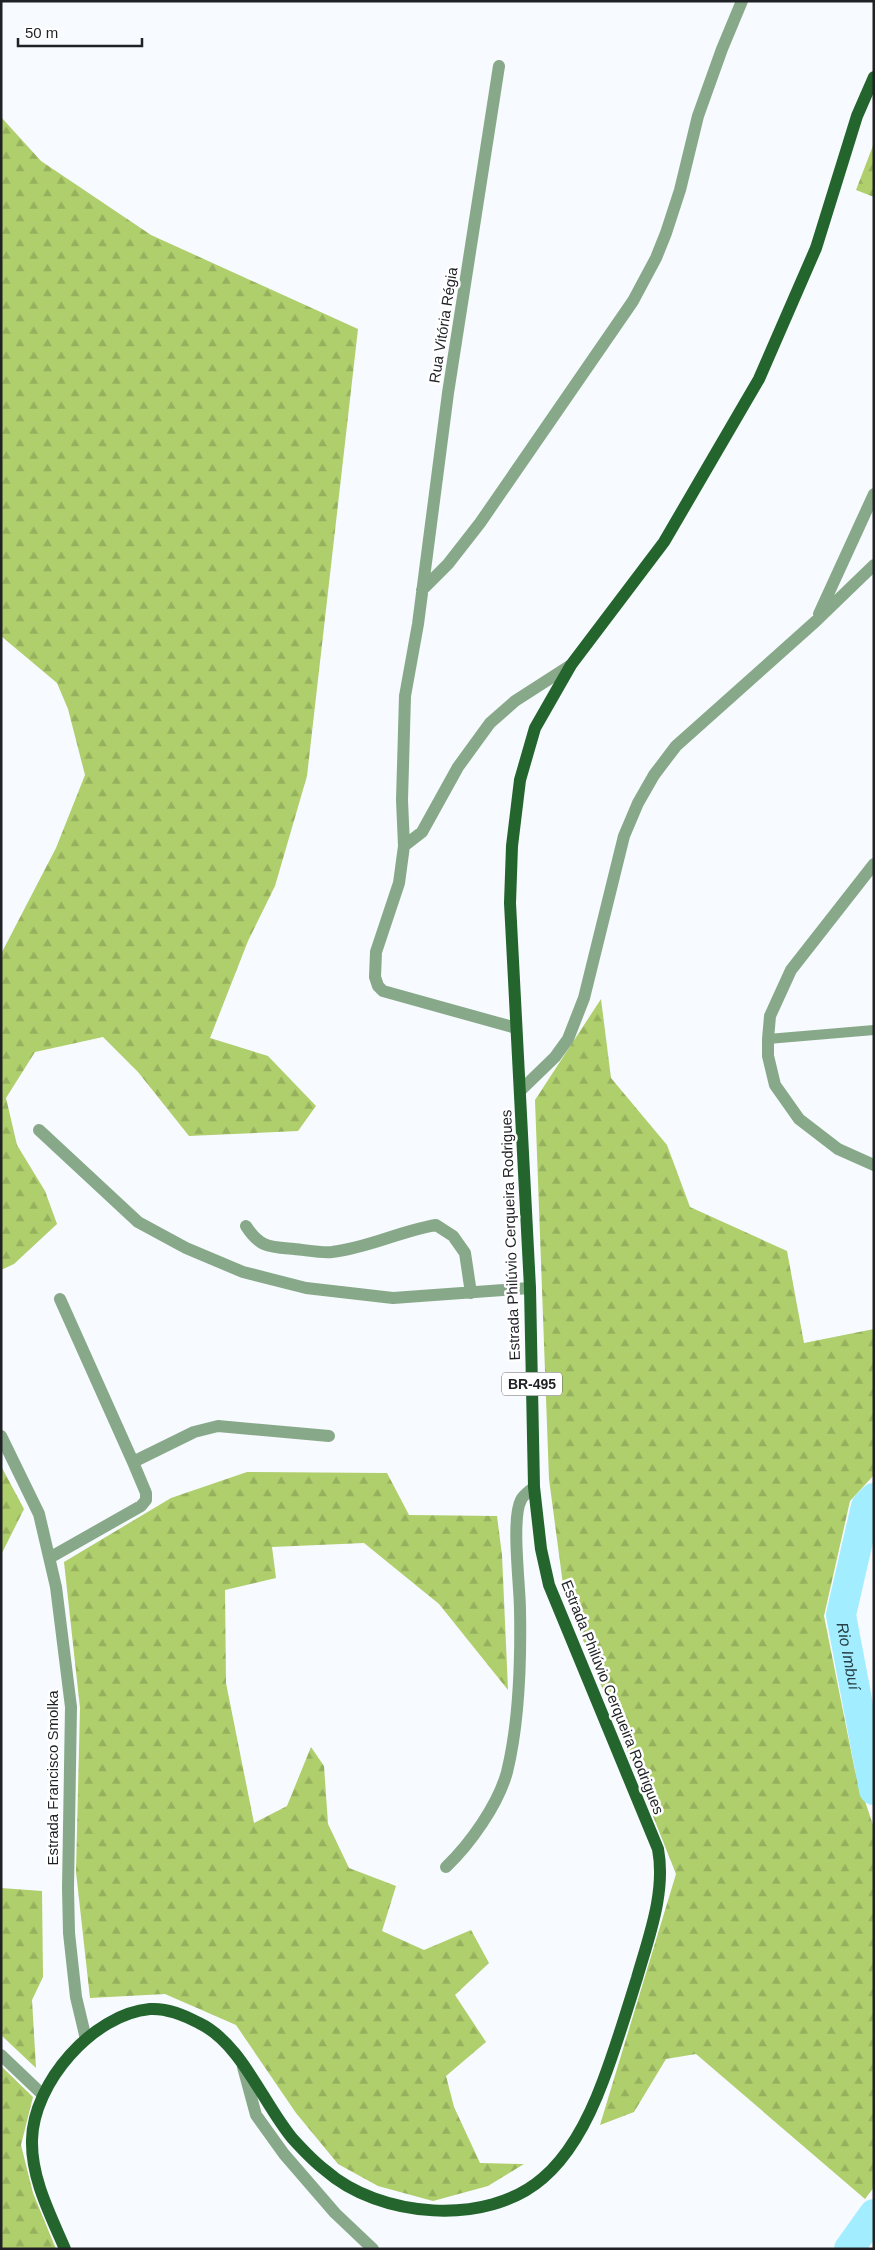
<svg xmlns="http://www.w3.org/2000/svg" width="875" height="2250" font-family="Helvetica,sans-serif">
	<defs>
		<pattern id="forest-firs" width="22" height="20" patternUnits="userSpaceOnUse" patternTransform="scale(1.25)"><rect width="22" height="20" fill="#afce6c"/><path d="M5 1l3.5 6h-7zM16 11l3.5 6h-7z" fill="#96b15d"/></pattern>
	</defs>
	<rect width="100%" height="100%" fill="#f7fafe"/>
	<path fill="url(#forest-firs)" d="M1,117L41,161L151,235L358,329L307,776L275,886L248,941L210,1038L268,1056L316,1106L298,1131L189,1136L138,1072L103,1037L35,1052L6,1098L17,1145L45,1191L57,1224L14,1264L1,1270V954L56,848L85,775L68,709L57,683L1,636Z
		M874,143V197L856,190Z
		M601,999L611,1078L667,1145L690,1207L787,1251L804,1343L874,1329V1475L850,1501L824,1616L855,1771L874,1828V2187L865,2199L696,2054L666,2059L634,2112L600,2125L676,1874L564,1592L549,1479L535,1100Z
		M1,1466L24,1509L1,1555Z
		M247,1472L387,1473L409,1515L497,1516L502,1555L508,1690L439,1604L364,1543L272,1547L276,1578L225,1590L226,1683L254,1823L287,1806L311,1747L324,1766L328,1824L349,1868L396,1886L382,1931L424,1950L471,1930L489,1963L455,1995L486,2042L446,2076L454,2107L480,2163L524,2164L488,2186L433,2201L378,2186L338,2164L296,2113L236,2025L165,1994L90,1998L76,1872L80,1708L64,1562L171,1498Z
		M1,1888L42,1891L43,1977L32,2000L36,2068L1,2035Z
		M1,2066L33,2097L21,2145L33,2193L56,2249H1Z"/>
	<g fill="none" stroke-linecap="round" stroke-linejoin="round">
		<g stroke="#a2edff" stroke-width="30">
			<path id="s1" d="M874,1498L866,1506L841,1615L874,1790"/>
			<path d="M849,2249L874,2214"/>
		</g>
		<path stroke="#88a989" stroke-width="10" d="M768,1039L874,1030"/>
		<path stroke="#88a989" stroke-width="12" d="M499,66L448,393L418,624L405,696L402,800L404,846L399,883L376,952L375,977L378,986L383,991L516,1028
			M422,590L448,564L480,523L633,301L656,258L666,233L680,190L698,116L722,49L742,1
			M819,614L874,494
			M404,846L422,832L458,767L490,723L515,701L571,665
			M874,864L791,970L770,1016L768,1039V1056L775,1085L799,1119L838,1149L874,1165
			M521,1090L555,1057L568,1039L584,998L624,836L638,803L654,775L676,746L816,621L874,565
			M39,1130L138,1222L186,1248L243,1272L306,1288L393,1298L530,1288
			M246,1226C260,1248 270,1247 294,1249C306,1250 320,1253 332,1252C368,1248 400,1231 436,1225L453,1236L465,1253L471,1293
			M1,1436L39,1514L56,1587L71,1707L68,1888L69,1933L76,1997L86,2039
			M133,1462L194,1432L218,1426L329,1436
			M51,1557L141,1506L146,1500V1493L133,1462L60,1299
			M446,1867C470,1844 498,1805 507,1772C519,1723 521,1661 520,1610C520,1586 511,1519 521,1500C523,1495 530,1491 534,1487
			M1,2055L43,2095
			M243,2067L256,2115L284,2154L335,2213L373,2249"/>
		<path stroke="#23652d" stroke-width="12" d="M65,2249C50,2214 31,2178 32,2140C33,2083 93,2014 150,2009C168,2008 184,2015 199,2023C241,2043 263,2103 292,2138C302,2149 313,2161 325,2170C379,2218 487,2227 543,2178C571,2154 590,2116 603,2081C616,2047 626,2013 637,1978C649,1936 666,1892 658,1849L549,1585L541,1549L534,1487L530,1288L510,903L512,846L520,780L535,728L571,665L664,542L759,379L816,248L857,116L874,77"/>
	</g>
	<g text-anchor="middle" dominant-baseline="central" stroke-width="5" stroke-linejoin="round" paint-order="stroke">
		<rect fill="#fff" stroke="#626466" stroke-width="1" x="502" y="1372.5" width="60" height="23" rx="4"/>
		<g font-size="14" font-weight="bold" fill="#1f2125">
			<text x="532" y="1384">BR-495</text>
		</g>
		<g font-size="15" fill="#1f2125" stroke="#fff">
			<text transform="translate(443 325) rotate(-81)">Rua Vitória Régia</text>
			<text transform="translate(510 1235) rotate(-92)">Estrada Philúvio Cerqueira Rodrigues</text>
			<text transform="translate(613 1697) rotate(68)">Estrada Philúvio Cerqueira Rodrigues</text>
			<text transform="translate(52 1778) rotate(-90)">Estrada Francisco Smolka</text>
		</g>
		<g font-size="16" font-style="italic" fill="#263e44" stroke="#fff">
			<text stroke="none"><textPath href="#s1" startOffset="165">Rio Imbuí</textPath></text>
		</g>
	</g>
	<rect width="875" height="2250" fill="none" stroke="#1f2125" stroke-width="5"/>
	<path d="M18 38v8h124v-8" fill="none" stroke="#1f2125" stroke-width="2.5"/>
	<text x="25" y="38" font-size="15" fill="#1f2125" stroke="#ffffff" stroke-width="4" paint-order="stroke">50 m</text>
</svg>
